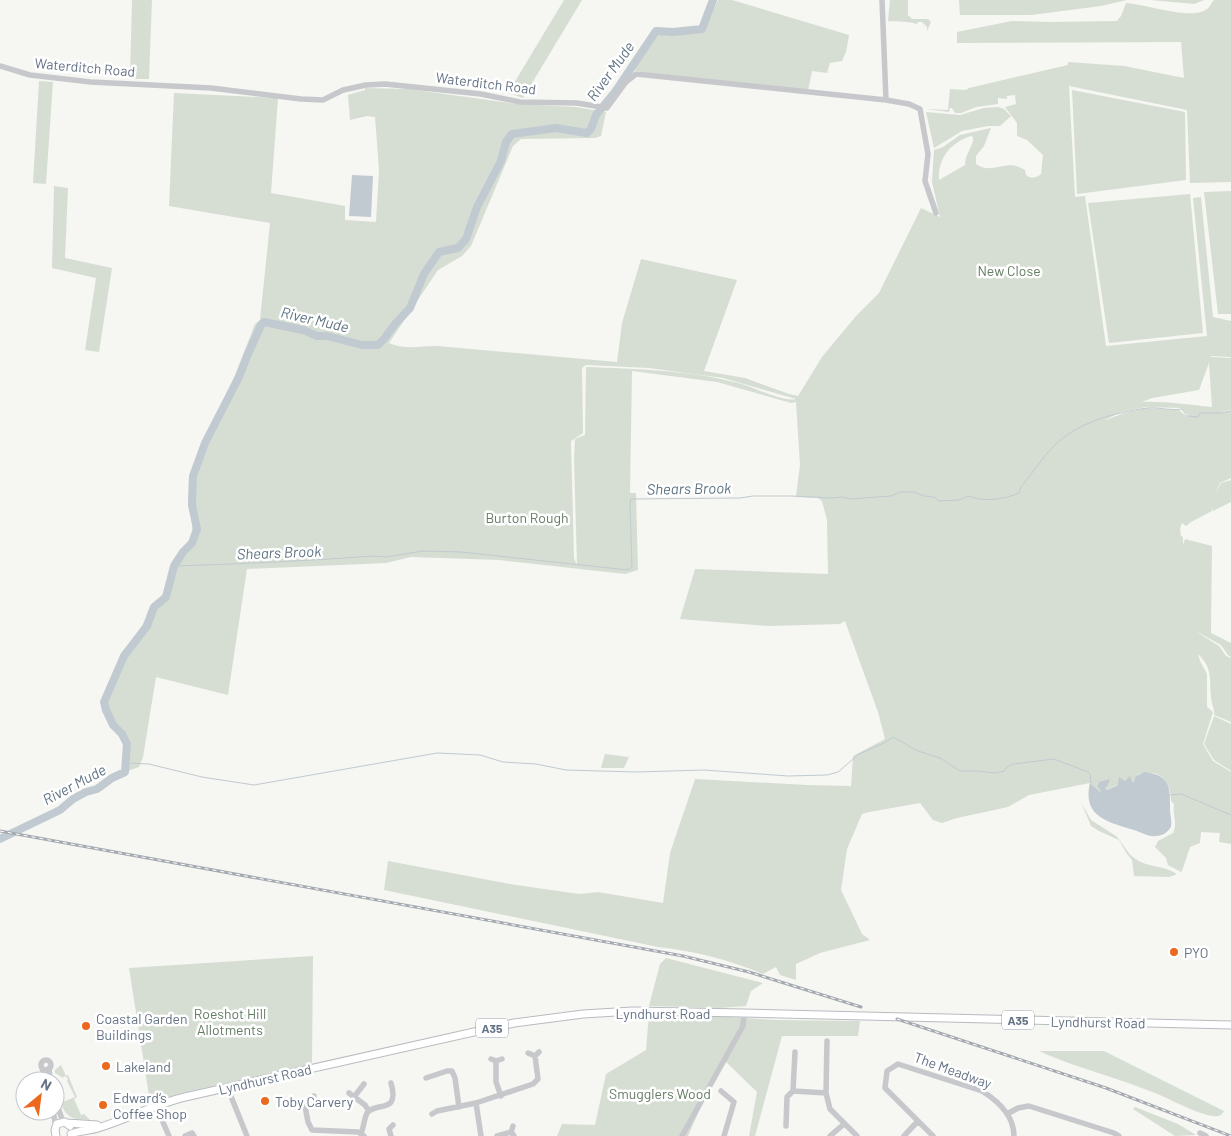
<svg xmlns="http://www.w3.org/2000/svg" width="1231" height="1136" font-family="Barlow,sans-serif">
	<rect width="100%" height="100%" fill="#f6f6f2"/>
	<path fill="#d6ded3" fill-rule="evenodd" d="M132,0H152L149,79H130Z
		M564,0H582L523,98L508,93Z
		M718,0H732L849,35L846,52L842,61L830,63L827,73L812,71L808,91L649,73L633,70L657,34L679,35L703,31Z
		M890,0H908V15L912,19H928L931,22L927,31V27L922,22H918L917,24C909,21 898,22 888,21Z
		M959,0H1127L1101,6L1031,15H960Z
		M1151,0H1204L1194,4Z
		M1214,0H1231V182L1190,183L1187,110L1069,86L1075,197L1085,196L1106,346L1207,336L1193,198L1201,197L1213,317L1231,321V357L1211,356V357L1231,358V410L1216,413L1231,411V478L1220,483L1215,494L1221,483L1231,480V502L1213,511L1211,507L1212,511L1191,522L1186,526L1182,523L1180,529L1181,536L1183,537V545L1185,539L1212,546L1211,633L1231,643V657L1228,655L1221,645L1194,630L1219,646L1226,656L1231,658V722L1214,715C1215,710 1213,708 1212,703C1208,683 1215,670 1198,654L1200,661L1207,674V707L1213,712L1203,744L1213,761L1231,772V844L1219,842L1220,833L1201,832L1200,843L1190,847L1182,871L1181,872L1168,865L1166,858L1155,847L1158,841L1173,833C1178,823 1172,814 1174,804L1171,801C1171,780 1160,769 1138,774L1132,783L1130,777C1126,783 1114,785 1107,790L1105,788L1110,779L1097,784L1101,791L1100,793L1090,783L1029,795L1008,807L957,818L942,823L933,820L920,803L869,812L862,814L847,849L841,890L862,934L870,940L820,953L796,964V980L780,975L776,967L763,974C730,960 694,951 658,947L384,890L388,861L516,885L579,894L598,892L663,903L670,853L695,779L807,785L851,786L853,756L885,739L878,712L845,621L840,624L768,626L680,619L695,569L828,574L827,520L822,501L818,498L796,497L802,496H796L800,465L796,402L791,403L717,382L632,371L630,493H636L638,570L625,574L499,560L411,557L386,563L247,569L228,695L156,677L143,757L139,767L125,772L124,764L125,746L105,714L101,700L123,653L139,634L149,609L163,594L173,563L192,535L193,520L188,504L189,478L200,450L235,375L255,324L260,320L270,223L169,206L174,93L278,98L271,193L345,206V220L376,222L379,170L375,117L367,116L350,120L348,95L365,90V88L409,89L517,104L576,107L606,112L601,136L595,138L521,139L513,146L471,246L462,256L438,270L389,343C404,350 420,346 437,346L617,362L622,323L641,259L737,280L704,371L745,378L789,394L798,396L822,357L856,316L879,293L921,208L940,217L932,182L934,150L943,147L960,135L991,128L984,146L976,156V164C993,176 1006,157 1025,170L1026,175C1031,179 1037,178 1041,174L1043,155L1027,140L1017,136V123L1005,107L1016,104L1015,95L1007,96V99L998,98V104L976,107L961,113H955L952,108H950L949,112L926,109L948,110L950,89L966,90L969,88L1068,65V62L1124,66L1184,78L1181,42L957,43V32L1012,21L1050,22L1117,21L1121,16L1126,3C1145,4 1193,21 1207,9C1209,8 1212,2 1214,0ZM971,136L973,137C974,146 965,153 965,165L939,180C938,158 950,143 971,136ZM1209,363L1212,407C1189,405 1166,401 1142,402L1152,398L1199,390ZM586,365L649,368L723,378L796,399C783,403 752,386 738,383C689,370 636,369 586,367L585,435L575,439L574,458L577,565L574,558L571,441L583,433L582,368ZM1146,407L1181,408L1190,417L1186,416L1179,410L1145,408L1124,413L1103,421L1121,412Z
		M39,81L53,82L46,184L33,183Z
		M1072,90L1185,112L1186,180L1077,194Z
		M998,107L1004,109L1011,116L1000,126H988L962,131L934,148L926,112L960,115L984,108Z
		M54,186L68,188L65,258L112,268L99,352L85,350L96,278L52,268Z
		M1231,191V314H1218L1204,192Z
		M1190,194L1203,333L1109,343L1088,203Z
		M1214,716L1231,724V771L1214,760L1204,744Z
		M605,754L629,757L624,768H601Z
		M1081,802L1091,820L1116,836C1123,843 1127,853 1134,858C1147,868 1164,865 1177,874L1169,877L1134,876L1132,860L1127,854L1119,840L1099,831L1091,826Z
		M313,956L312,1064L182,1093L150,1102L129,968Z
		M666,958L763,983L751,991L746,1006L720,1008L649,1006L660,964Z
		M649,1014L701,1015L775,1020L860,1021L858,1036H782L755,1136H749L757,1092L724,1060L717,1070L688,1136H557L562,1124L595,1125L606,1074L646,1050Z
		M1039,1051H1104L1224,1111C1220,1119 1211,1116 1204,1114C1184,1108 1167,1097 1147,1090C1112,1076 1074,1067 1039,1051Z
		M61,1065L66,1076L68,1075L77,1097L74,1099L81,1115L84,1114L90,1120C72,1119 68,1119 60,1103L75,1097L67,1081L68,1078L64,1076L63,1078L55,1073V1070Z
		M1135,1107L1178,1124L1196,1135L1175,1136L1133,1109Z"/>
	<path fill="#c1cad0" d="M352,175L373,176L371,217L349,216Z
		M1144,772C1171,775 1170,787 1170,809C1170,815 1172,820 1171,826C1169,832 1162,836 1156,836C1148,837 1141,832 1134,830C1108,822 1082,817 1090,783L1100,792L1101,791L1097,786L1099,782L1110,779L1108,785L1105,788L1107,790L1118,785L1119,777L1125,781L1130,776L1133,783L1136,776Z"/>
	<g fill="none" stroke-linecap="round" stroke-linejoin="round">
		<path stroke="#c1cad0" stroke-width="1" d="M174,566C241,564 307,561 373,556L386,557L423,551L461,552L628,570L632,567L630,505L631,499L740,498L753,496H791L832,498L843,497L850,499L891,496L900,492H914L924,496L934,497L939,501L959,500L968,496C984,502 1003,500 1019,493L1021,487C1032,474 1041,459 1053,447C1077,422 1114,413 1147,408C1159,407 1170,411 1182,409L1187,416L1198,417L1200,413H1222L1231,411
			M127,763L149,764L202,777L254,785L437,753L480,755L503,762L536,764L566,770L636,772L704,770L788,776L827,775L838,772L859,754L884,743L893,737L918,751L940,758L960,771H977L995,773L1004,771L1007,767L1013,764L1054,759L1088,772L1090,774L1091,783
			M1170,795L1181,794L1231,815"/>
		<path stroke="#c1cad0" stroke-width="8" d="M0,839L60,810L73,799L86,792L97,789L112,778L125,772L127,744L122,734L113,725L106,710L104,702L124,656L147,626L154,607L166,597L174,566L183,552L192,543L197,529L192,505L193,476L205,443L239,377L248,354L261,325L264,322L269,323L303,330L317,336H327L362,345H378L384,339L395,324L410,308L424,274L439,252L458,248L466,239L477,207L501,161L506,142L512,134L556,128L587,133L591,129L596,115L615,92L656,31L673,32L702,29L713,0"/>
		<defs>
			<path id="major" d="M67,1123L97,1125
				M71,1134C80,1130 89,1131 98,1128C128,1119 155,1104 185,1097L514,1023L583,1014L633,1011L744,1013L1231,1025
				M56,1136L55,1130L57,1124L65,1122L70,1126"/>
		</defs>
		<use href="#major" stroke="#b8bbc0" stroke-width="9"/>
		<path stroke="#c6c8cc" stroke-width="5.5" d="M0,66L30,75L91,82L211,88L301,99L323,100L343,90L366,85L385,84L481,94L520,102L577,103L607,108L626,82L636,74L886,100L882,0
			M886,100L909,104L920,109L928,154L925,181L936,213
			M827,1041L826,1093L830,1109L857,1136
			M528,1053L535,1056L539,1052
			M491,1059L496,1061L502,1059
			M41 1065a5 5 0 1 1 10 0a5 5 0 1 1-10 0Z
			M496,1061V1082L501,1096
			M42,1068L45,1081
			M49,1068L50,1081
			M426,1078L447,1071H452L455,1078L459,1107
			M721,1091L734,1102L724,1136
			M793,1091L795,1052
			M349,1093L365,1105L369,1111
			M230,1094L247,1136
			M354,1097L364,1084
			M55,1099L63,1122
			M304,1101L308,1122L312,1130L358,1132L364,1136
			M476,1103L481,1136
			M156,1106L169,1136
			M305,1106L312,1104L314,1096
			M53,1111L56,1127
			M432,1114L437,1111L476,1103L533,1084L538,1079L535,1056
			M1007,1114L1018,1108L1029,1106L1114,1133L1119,1136
			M513,1126L511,1132L514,1136
			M786,1126L787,1097L793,1091L826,1093
			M361,1133C364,1127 364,1119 367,1113C376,1101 400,1115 391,1083
			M1200,1133L1206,1136
			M185,1136L192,1133L194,1136
			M391,1136L389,1129L393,1125
			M497,1136L511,1132
			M682,1136L743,1026L744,1013
			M830,1136L844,1124
			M904,1136L918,1121
			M933,1136L885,1088L887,1071L898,1064L982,1091C998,1101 1014,1116 1014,1136"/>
		<use href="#major" stroke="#fff" stroke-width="7"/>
		<defs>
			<path id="rail" d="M0,831L683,956L749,972L861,1007
				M897,1019L1106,1088L1231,1136"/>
		</defs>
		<use href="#rail" stroke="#a5aab1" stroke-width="3"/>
		<use href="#rail" stroke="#fff" stroke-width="1" stroke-dasharray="4" stroke-linecap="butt"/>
	</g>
	<g fill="#eb681d" stroke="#fff" stroke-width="2">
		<circle cx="1174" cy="952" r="5"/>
		<circle cx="86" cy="1026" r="5"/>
		<circle cx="106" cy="1066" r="5"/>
		<circle cx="265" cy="1101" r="5"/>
		<circle cx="103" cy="1105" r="5"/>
	</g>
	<g text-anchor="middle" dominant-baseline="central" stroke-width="5" stroke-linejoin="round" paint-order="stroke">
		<g fill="#fff" stroke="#929caa" stroke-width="1">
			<rect x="1002" y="1010.5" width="32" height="19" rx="4"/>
			<rect x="476" y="1018.5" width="32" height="19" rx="4"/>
		</g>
		<g font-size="12" font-weight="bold" fill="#647285">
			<text x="1018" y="1020">A35</text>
			<text x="492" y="1028">A35</text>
		</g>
		<g font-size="14" fill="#647285" stroke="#fff">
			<text transform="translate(85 67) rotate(5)">Waterditch Road</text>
			<text transform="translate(486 83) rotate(7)">Waterditch Road</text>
			<text x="663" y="1013">Lyndhurst Road</text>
			<text transform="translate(1098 1022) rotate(1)">Lyndhurst Road</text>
			<text transform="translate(953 1070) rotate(20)">The Meadway</text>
			<text transform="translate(265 1079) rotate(-13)">Lyndhurst Road</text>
		</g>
		<g font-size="14" fill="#647c63" stroke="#fff">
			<text x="1009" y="270">New Close</text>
			<text x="527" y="517">Burton Rough</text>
			<text x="230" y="1013">Roeshot Hill<tspan x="230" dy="16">Allotments</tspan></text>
			<text x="660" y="1093">Smugglers Wood</text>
		</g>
		<g font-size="14" fill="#647285" stroke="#fff" text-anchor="start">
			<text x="1184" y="952">PYO</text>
			<text x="96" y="1018">Coastal Garden<tspan x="96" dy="16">Buildings</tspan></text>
			<text x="116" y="1066">Lakeland</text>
			<text x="113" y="1097">Edward‘s<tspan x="113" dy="16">Coffee Shop</tspan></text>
			<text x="275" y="1101">Toby Carvery</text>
		</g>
		<g font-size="15" font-style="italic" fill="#5f7482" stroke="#fff">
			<text transform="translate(610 71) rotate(-54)">River Mude</text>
			<text transform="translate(315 319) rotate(13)">River Mude</text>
			<text transform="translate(689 488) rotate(-1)">Shears Brook</text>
			<text transform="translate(279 552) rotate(-2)">Shears Brook</text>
			<text transform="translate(74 784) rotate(-28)">River Mude</text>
		</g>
	</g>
	<g transform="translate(40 1096) rotate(29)"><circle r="24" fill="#ffffff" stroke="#c1c7ce"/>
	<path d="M0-4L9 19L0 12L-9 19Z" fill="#eb681d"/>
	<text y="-8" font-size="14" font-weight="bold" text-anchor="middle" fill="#647285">N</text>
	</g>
</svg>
